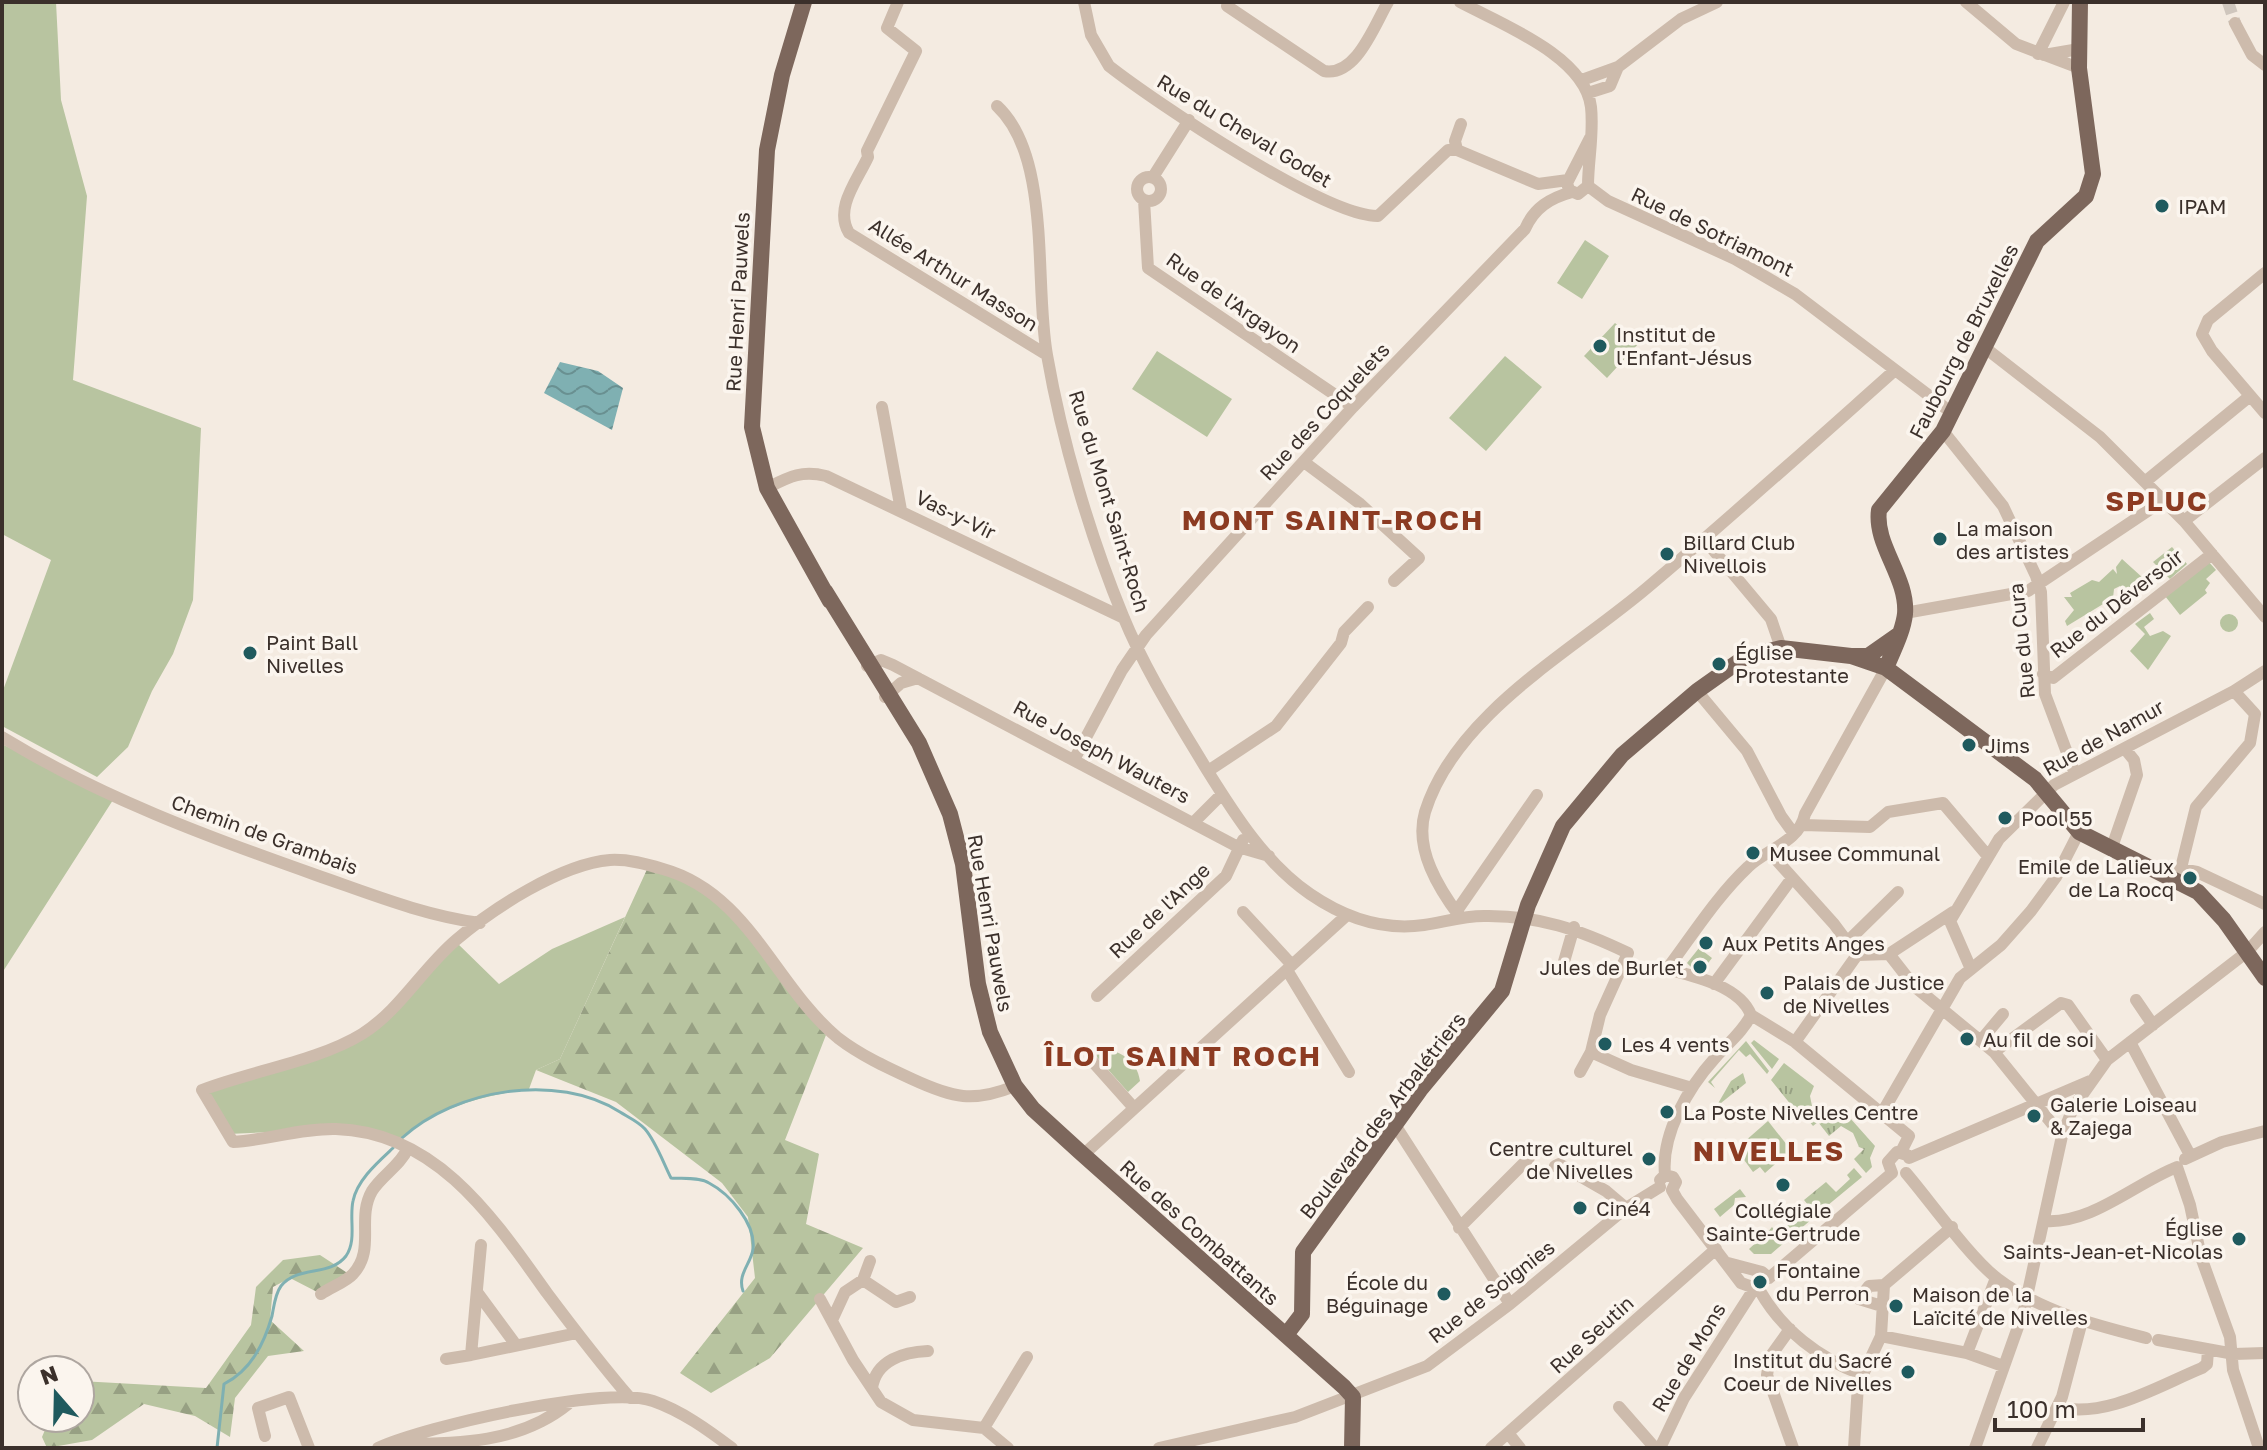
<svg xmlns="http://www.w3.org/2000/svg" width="2267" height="1450" font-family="'Golos Text',sans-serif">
	<defs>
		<pattern id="forest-firs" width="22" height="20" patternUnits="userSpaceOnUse" patternTransform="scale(2)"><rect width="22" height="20" fill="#b8c4a0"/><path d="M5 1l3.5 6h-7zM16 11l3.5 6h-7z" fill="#97a083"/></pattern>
		<pattern id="park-tufts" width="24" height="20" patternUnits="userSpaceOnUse" patternTransform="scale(2)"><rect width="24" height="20" fill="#b8c4a0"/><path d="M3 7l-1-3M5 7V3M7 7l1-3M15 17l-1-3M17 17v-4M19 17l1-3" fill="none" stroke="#97a083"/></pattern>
		<pattern id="water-waves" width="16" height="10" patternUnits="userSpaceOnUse" patternTransform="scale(2)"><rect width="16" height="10" fill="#7fb0b2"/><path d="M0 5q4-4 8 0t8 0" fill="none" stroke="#699091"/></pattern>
	</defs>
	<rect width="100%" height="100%" fill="#f4ebe1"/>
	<path fill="#b8c4a0" d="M2,2H56L61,100L87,196L73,380L201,428L193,600L173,654L152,691L128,747L97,777L2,726V693L51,560L2,534Z
		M1585,240L1609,256L1582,299L1557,283Z
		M1615,323L1639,343L1607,378L1584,356Z
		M1157,351L1232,399L1207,437L1132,389Z
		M1505,356L1542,387L1486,451L1449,418Z
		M2172,547L2187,564L2170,579L2153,562Z
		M2122,559L2143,578L2124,591L2120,586L2114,589L2113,598L2067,626L2065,621L2074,610L2064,597H2072L2070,593L2092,580L2099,582L2113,569L2117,574L2116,567Z
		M2208,561L2216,570L2206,579L2210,583L2205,590L2207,593L2180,615L2165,596Z
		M2150,613L2154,619L2144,627L2150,636L2163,631L2171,636L2148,670L2130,651L2145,634L2135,624Z
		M2220 623a9 9 0 1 1 18 0a9 9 0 1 1-18 0Z
		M2,744L113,800L2,973Z
		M625,917L560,1059L536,1070L529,1089C486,1095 435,1108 402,1138L336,1129L228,1134L202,1090L359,1036L455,941L499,984L552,949Z
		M1699,948L1712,958L1705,967L1698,962L1693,969L1687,963Z
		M1746,1041L1769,1071L1767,1074L1750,1054L1746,1057L1739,1050L1711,1082L1715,1088L1708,1082Z
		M1098,1048C1119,1050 1137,1059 1140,1081L1128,1092L1096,1056L1093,1050Z
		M1768,1121L1791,1150L1765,1173L1760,1167L1753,1172L1736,1149Z
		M1740,1189L1746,1197L1735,1198L1734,1205L1720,1217L1714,1209Z"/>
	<path fill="url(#forest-firs)" d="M649,865L700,883L770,956L826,1035L785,1140L819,1154L806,1224L863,1248L770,1358L711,1393L680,1373L755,1278L748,1217L722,1183L616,1102L536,1070L560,1059Z
		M320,1255L352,1276L321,1294L290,1278L273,1287L270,1320L304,1351L268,1356L235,1398L230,1437L195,1416L144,1404L92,1440L47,1448L42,1437L50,1418H80V1381L206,1388L251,1325L256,1287L283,1260Z"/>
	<path fill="url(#park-tufts)" d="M1754,1040L1779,1059L1772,1069L1751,1043Z
		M1784,1063L1814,1086L1810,1096L1812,1106L1800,1116L1771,1080Z
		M1743,1073L1746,1083L1716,1107L1731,1081Z
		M1842,1109L1875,1146L1870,1158L1872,1167L1866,1173L1854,1159L1864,1149L1859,1147L1853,1133L1841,1126L1829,1136L1818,1122L1813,1126L1808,1120L1817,1112L1831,1116Z
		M1854,1168L1862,1177L1816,1215L1804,1200L1826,1182L1836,1192L1850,1179L1847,1175Z
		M1799,1204L1812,1219L1771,1254H1754L1749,1249L1762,1237L1767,1240V1233L1772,1227L1778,1235L1794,1219L1789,1212Z"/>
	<path fill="url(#water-waves)" d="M560,362L598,371L623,388L612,430L544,393Z"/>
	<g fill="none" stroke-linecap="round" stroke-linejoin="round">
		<path stroke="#7fb0b2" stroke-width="3" d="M402,1138C456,1089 557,1072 620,1112C628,1117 639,1122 645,1129C656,1142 663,1162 671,1178C683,1179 699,1177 709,1183C730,1194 756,1224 753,1249C751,1264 737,1274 743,1291
			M217,1448L224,1384C251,1370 264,1344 272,1316C274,1306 275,1294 281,1286C298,1265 330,1277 346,1256C357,1240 349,1219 353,1201C357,1180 378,1162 393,1148"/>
		<path stroke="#cfc6bd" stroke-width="12" stroke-dasharray="12 6" stroke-linecap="butt" d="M2228,2L2235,23"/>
		<path stroke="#cdbbac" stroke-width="12" d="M898,2L887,28L916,51L867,151L868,157C857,181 834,208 849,233L1047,355
			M1084,2L1091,35L1109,66C1155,102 1326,217 1378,216L1448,150H1457L1538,184L1568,180
			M1460,2C1501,24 1585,56 1591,107C1594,134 1588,160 1588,186
			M1966,2L2016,44L2079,68
			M1227,6L1324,71C1356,77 1374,26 1388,2
			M2235,23L2252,55L2265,65
			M2038,54L2064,2
			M2044,55L2079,49
			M1582,80L1618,67L1681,19L1717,2
			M1588,93L1610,86L1618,67
			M997,106C1052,157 1034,284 1047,355C1062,441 1090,536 1123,616C1145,670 1177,720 1207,770C1235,815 1266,864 1310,894C1345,918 1382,931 1424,925C1444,922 1463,916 1484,916C1538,915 1580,930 1628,953L1600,1015L1591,1052L1580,1072
			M1457,150L1455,141L1461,124
			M1153,177L1189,120
			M1137 189a12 12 0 1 1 24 0a12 12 0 1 1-24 0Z
			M1588,186L1608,201L1735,259L1795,294L1952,413
			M1588,186L1578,194L1569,190L1567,183L1590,138
			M1144,200L1148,268L1353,407
			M2265,273L2208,320L2202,334L2212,351L2265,413
			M1984,347L2100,437L2184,521L2265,617
			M882,407L901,510
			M1943,431L2003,506L2036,576L2041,592L2045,694L2075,774
			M1304,462L1359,503L1419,558L1394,581
			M2146,481L2250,396
			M767,488C789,477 801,470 826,476L1124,618
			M2184,521L2265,458
			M1704,539L1771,619L1781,648
			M1905,613L2028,591L2164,500
			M867,666L881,660L893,665L1238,847L1269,856
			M2043,674L2053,678L2212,554
			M1697,691L1747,751L1781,816L1794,834
			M885,697L901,683L918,678
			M2,737C100,797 208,837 316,875C371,894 422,915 480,923
			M1075,758L1122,670L1146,635L1353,407L1525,229C1534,208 1550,198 1572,192
			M1208,771L1276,726L1341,643L1344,632L1368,607
			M1194,822L1222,794
			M1803,825L1870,827L1888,812L1943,803L1987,855
			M2111,850L2137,775L2134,760L2125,749
			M1771,854L1834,924L1857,955
			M2181,868L2196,807L2250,743L2255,714L2234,691
			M2161,873L2171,867L2197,872L2265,904
			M1243,912L1292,965
			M1456,912L1537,795
			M1460,917C1439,889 1414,849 1425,812C1456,713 1573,651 1648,587C1731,517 1812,444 1894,371
			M1847,942L1898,892
			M1889,954L1914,986L1994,1052L2062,1136
			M1857,955L1889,954L1953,912
			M1971,969L1950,921L1999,839L2054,785L2234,691L2265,671
			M1287,970L1349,1072
			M1561,972L1574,927
			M1714,984L1792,878
			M1097,996L1226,876L1243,840
			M2136,1000L2153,1025
			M1751,1015C1740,986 1694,976 1667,969C1692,936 1717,896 1748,867C1766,849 1799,843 1805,814L1886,668
			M1751,1015L1795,1042L1909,1136L1901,1152
			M1982,1039L2003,1014
			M1795,1042L1857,955
			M2130,1042L2190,1155
			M1591,1052L1631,1070L1692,1088
			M1994,1052L2061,1003L2068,1005L2107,1060
			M1093,1062L1134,1108
			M1882,1113L1960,978L2001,945L2031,911L2056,877L2079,832
			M1395,1125L1510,1304
			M1083,1155L1347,915
			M1909,1158L2090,1081
			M2185,1159L2222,1142L2265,1131
			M1555,1166L1559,1164L1606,1191L1626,1208
			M1892,1173L1888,1162L1897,1152L1907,1155
			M1906,1173C1930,1201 1971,1259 1998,1279C2042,1312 2095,1325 2146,1338
			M1665,1175C1661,1134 1688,1088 1715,1058C1727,1044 1743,1032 1751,1015
			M1660,1180L1665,1175L1673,1177L1676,1182L1672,1190L1677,1199L1741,1283L1752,1287
			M2045,1221C2092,1224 2134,1184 2177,1167L2190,1205L2201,1257L2230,1337L2233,1370L2259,1448
			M1459,1228L1529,1158
			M481,1245L471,1355L577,1333
			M1728,1263L1762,1272L1769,1278
			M1769,1278L1892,1173
			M863,1280L870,1261
			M1884,1285L1952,1227
			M1884,1285L1869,1286L1859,1299L1885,1307
			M1760,1291C1782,1330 1820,1359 1861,1374
			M477,1292L516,1345
			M321,1294C331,1287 346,1282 353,1274C376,1249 356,1219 372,1191C382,1175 400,1166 408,1148
			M820,1299L853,1360L881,1402L913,1420L984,1428L1008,1448
			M833,1318L845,1292L863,1280L896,1302L910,1297
			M1790,1329L1770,1357L1767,1375L1793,1448
			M1881,1336L1967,1353L2003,1366
			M2158,1340L2234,1354L2265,1353
			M1967,1353L1996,1278
			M446,1359L471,1355
			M872,1388C876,1360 904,1352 928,1351
			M630,1398C601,1364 574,1329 547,1293C494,1219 437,1132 336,1129C301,1128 268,1140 233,1142L202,1090C251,1071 318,1061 362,1034C400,1010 422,969 456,940C492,909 561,864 610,860C628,859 646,864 663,869C749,893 774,985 838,1038C860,1055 886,1067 912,1079C953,1098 973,1103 1015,1086
			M1619,1407L1655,1448
			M2057,1407C2106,1419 2158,1386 2202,1368L2207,1364L2208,1350
			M984,1428L1027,1357
			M1508,1433L1520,1448
			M265,1436L258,1408L289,1397L309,1448
			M399,1444C458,1444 520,1443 568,1404
			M378,1448C426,1426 605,1385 653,1401C682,1411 708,1430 732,1448
			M1159,1448L1295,1417L1427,1366L1510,1304L1626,1208L1660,1187
			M1491,1448L1716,1249
			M1660,1448L1684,1398L1754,1289
			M1854,1448L1858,1385L1881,1336L1884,1285
			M1975,1448L2024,1310L2062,1136L2073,1108L2107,1060L2247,952L2265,932
			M2037,1448L2062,1397L2082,1321"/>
		<path stroke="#7d675c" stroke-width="16" d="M804,2L782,75L767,150L752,427L767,488L830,601
			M825,591L919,743L950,814L963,864L978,984L990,1032L1015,1086L1033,1109L1079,1151L1344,1387L1353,1397L1352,1448
			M1852,656H1868L1898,635
			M1886,668C1893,651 1903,632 1905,614C1908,577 1874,545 1879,510L1943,431L2037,241L2086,196L2093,174L2079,68L2080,2
			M1286,1335L1302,1314L1303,1252L1420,1090L1502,991L1528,905L1563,826L1622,755L1697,691L1745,657L1781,648L1851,656L1886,668L2035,779L2079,832L2198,892L2224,920L2265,978"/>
	</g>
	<g fill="#1f5a5e" stroke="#fbf5ee" stroke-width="3">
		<circle cx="2162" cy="206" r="8"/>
		<circle cx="1600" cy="346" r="8"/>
		<circle cx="1940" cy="539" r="8"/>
		<circle cx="1667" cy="554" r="8"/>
		<circle cx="250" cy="653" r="8"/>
		<circle cx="1719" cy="664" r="8"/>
		<circle cx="1969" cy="745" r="8"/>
		<circle cx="2005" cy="818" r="8"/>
		<circle cx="1753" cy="853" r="8"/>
		<circle cx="2190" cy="878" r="8"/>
		<circle cx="1706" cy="943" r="8"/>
		<circle cx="1700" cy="967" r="8"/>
		<circle cx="1767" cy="993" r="8"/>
		<circle cx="1967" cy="1039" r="8"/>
		<circle cx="1605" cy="1044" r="8"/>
		<circle cx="1667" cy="1112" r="8"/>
		<circle cx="2034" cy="1116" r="8"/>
		<circle cx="1649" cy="1159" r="8"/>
		<circle cx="1783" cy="1185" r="8"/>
		<circle cx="1580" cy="1208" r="8"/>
		<circle cx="2239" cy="1239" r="8"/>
		<circle cx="1760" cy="1282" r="8"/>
		<circle cx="1444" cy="1294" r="8"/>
		<circle cx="1896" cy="1306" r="8"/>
		<circle cx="1908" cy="1372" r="8"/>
	</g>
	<g text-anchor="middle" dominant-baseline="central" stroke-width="7" stroke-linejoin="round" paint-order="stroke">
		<g font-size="20" fill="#3b302b" stroke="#fbf5ee">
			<text transform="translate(1245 130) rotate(31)">Rue du Cheval Godet</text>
			<text transform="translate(1713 231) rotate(26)">Rue de Sotriamont</text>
			<text transform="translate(954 274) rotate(32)">Allée Arthur Masson</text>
			<text transform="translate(737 302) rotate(-87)">Rue Henri Pauwels</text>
			<text transform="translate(1234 302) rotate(35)">Rue de l'Argayon</text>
			<text transform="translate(1963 341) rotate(-63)">Faubourg de Bruxelles</text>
			<text transform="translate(1324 411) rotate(-47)">Rue des Coquelets</text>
			<text transform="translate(1110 501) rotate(73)">Rue du Mont Saint-Roch</text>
			<text transform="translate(956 514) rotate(26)">Vas-y-Vir</text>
			<text transform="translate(2116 603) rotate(-38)">Rue du Déversoir</text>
			<text transform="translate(2021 641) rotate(-96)">Rue du Cura</text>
			<text transform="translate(2103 737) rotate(-29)">Rue de Namur</text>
			<text transform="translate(1102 751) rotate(28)">Rue Joseph Wauters</text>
			<text transform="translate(265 834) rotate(20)">Chemin de Grambais</text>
			<text transform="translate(1159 910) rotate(-43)">Rue de l'Ange</text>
			<text transform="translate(991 923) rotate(80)">Rue Henri Pauwels</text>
			<text transform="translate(1382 1115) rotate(-52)">Boulevard des Arbalétriers</text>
			<text transform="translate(1200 1232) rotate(42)">Rue des Combattants</text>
			<text transform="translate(1491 1291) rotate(-38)">Rue de Soignies</text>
			<text transform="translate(1591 1334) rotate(-42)">Rue Seutin</text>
			<text transform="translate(1688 1357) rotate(-59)">Rue de Mons</text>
		</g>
		<g font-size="20" fill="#3b302b" stroke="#fbf5ee" text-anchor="start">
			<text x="2178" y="206">IPAM</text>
			<text x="1616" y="334">Institut de<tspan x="1616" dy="23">l'Enfant-Jésus</tspan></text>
			<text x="1956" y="528">La maison<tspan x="1956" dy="23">des artistes</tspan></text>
			<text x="1683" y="542">Billard Club<tspan x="1683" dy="23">Nivellois</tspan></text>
			<text x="266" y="642">Paint Ball<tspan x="266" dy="23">Nivelles</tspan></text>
			<text x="1735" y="652">Église<tspan x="1735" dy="23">Protestante</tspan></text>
			<text x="1985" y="745">Jims</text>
			<text x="2021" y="818">Pool 55</text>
			<text x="1769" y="853">Musee Communal</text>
			<text x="2174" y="866" text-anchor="end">Emile de Lalieux<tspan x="2174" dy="23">de La Rocq</tspan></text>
			<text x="1722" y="943">Aux Petits Anges</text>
			<text x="1684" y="967" text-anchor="end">Jules de Burlet</text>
			<text x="1783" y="982">Palais de Justice<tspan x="1783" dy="23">de Nivelles</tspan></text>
			<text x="1983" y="1039">Au fil de soi</text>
			<text x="1621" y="1044">Les 4 vents</text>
			<text x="2050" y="1104">Galerie Loiseau<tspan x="2050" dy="23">&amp; Zajega</tspan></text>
			<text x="1683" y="1112">La Poste Nivelles Centre</text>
			<text x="1633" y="1148" text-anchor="end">Centre culturel<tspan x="1633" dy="23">de Nivelles</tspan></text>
			<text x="1596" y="1208">Ciné4</text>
			<text x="1783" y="1210" text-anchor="middle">Collégiale<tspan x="1783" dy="23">Sainte-Gertrude</tspan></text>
			<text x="2223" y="1228" text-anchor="end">Église<tspan x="2223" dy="23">Saints-Jean-et-Nicolas</tspan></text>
			<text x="1776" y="1270">Fontaine<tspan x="1776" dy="23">du Perron</tspan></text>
			<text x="1428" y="1282" text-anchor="end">École du<tspan x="1428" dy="23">Béguinage</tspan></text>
			<text x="1912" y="1294">Maison de la<tspan x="1912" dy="23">Laïcité de Nivelles</tspan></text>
			<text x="1892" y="1360" text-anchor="end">Institut du Sacré<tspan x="1892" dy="23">Coeur de Nivelles</tspan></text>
		</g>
		<g font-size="28" font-weight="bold" letter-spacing="2" fill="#8c3b22" stroke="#fbf5ee">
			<text x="2157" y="500">SPLUC</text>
			<text x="1333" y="519">MONT SAINT-ROCH</text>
			<text x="1183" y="1055">ÎLOT SAINT ROCH</text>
			<text x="1769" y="1150">NIVELLES</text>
		</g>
	</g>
	<rect width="2267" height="1450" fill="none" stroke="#3b302b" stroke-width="8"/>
	<g transform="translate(56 1394) rotate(340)"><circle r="38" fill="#fbf5ee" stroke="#aea6a0" stroke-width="2"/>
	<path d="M0-6L14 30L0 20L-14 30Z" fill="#1f5a5e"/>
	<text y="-12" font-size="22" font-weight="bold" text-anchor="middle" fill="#3b302b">N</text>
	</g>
	<path d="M1995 1418v12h148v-12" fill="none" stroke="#3b302b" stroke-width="4"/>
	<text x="2007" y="1418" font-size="24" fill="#3b302b" stroke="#fbf5ee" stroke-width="6" paint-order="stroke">100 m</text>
</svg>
